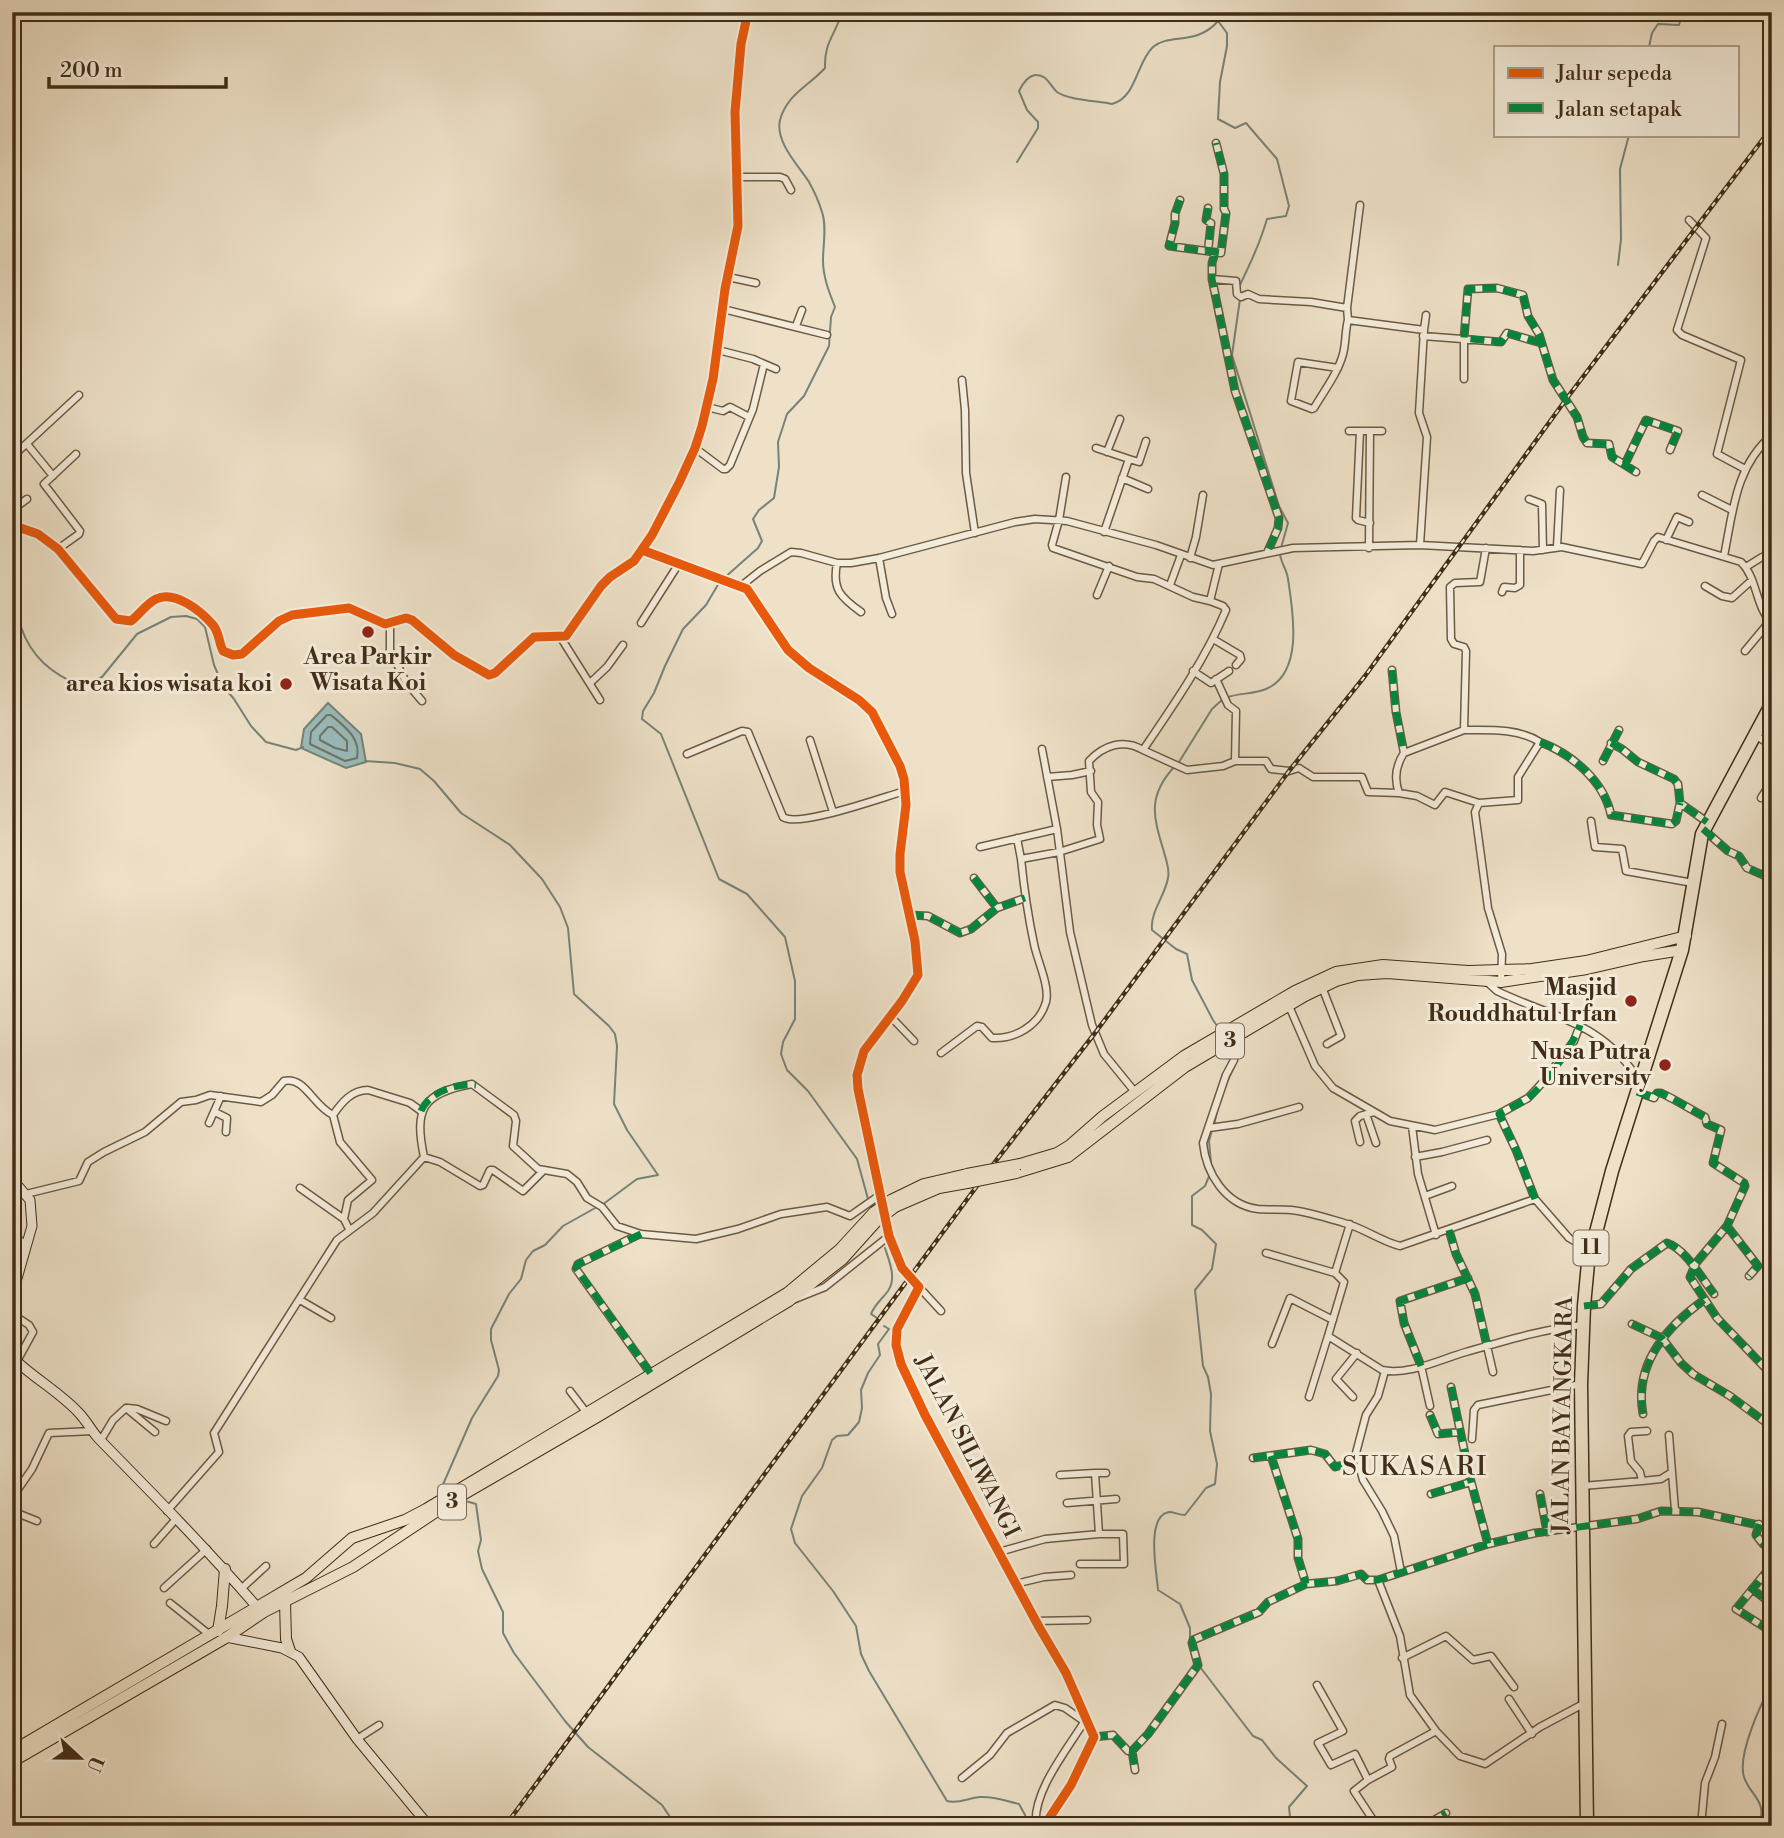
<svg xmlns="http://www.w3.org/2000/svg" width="1784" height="1838" font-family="'Libre Bodoni',serif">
	<rect width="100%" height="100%" fill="#eee1c8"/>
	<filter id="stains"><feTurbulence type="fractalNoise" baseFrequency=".00286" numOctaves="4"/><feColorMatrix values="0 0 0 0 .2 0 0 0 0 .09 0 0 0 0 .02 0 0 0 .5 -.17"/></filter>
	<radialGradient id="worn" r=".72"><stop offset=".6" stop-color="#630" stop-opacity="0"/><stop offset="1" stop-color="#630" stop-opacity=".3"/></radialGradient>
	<path fill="#9abcbb" stroke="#768379" stroke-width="2" d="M328,703L361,734L366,762L346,768L301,748L304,729Z"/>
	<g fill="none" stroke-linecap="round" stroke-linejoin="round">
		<path stroke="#6e7469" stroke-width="2" d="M327,715H331C345,727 361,738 357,758L345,761L310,744L311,732Z
			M328,727H332L347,741V751L335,748L320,740V736Z"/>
		<path stroke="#768379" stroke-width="2" d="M1218,21L1227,33V46L1220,82L1218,119L1235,128L1246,123L1277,159L1289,206L1286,216L1267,219C1260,243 1250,264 1239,287
			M1649,47L1652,33L1658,24L1679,25L1683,12
			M1017,162L1038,128V122L1027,110L1019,91C1022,85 1028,76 1035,75C1047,74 1050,86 1057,92C1068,100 1098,101 1112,104C1137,97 1136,63 1153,47C1169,33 1197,46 1218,21L1219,12
			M1618,265L1621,239L1620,169L1629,135
			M1240,299L1232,355L1279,506L1288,523L1281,548
			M12,570C23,582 14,592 15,606C15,614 19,620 21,627C31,657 52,674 81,686L102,677L137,634L171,617L186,616L197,619L205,627L214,665L223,686L234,699L251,726L266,742L296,750L303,747
			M723,579L758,548L762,541L753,519L759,510L774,498L779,467L778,442L787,414L804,396L829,346L831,317L835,307C829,292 823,277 823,260C823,245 827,226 822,212C819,202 814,191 809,182C798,165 775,142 780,120C787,94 809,86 825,68C824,42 835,36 842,12
			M719,583L706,605L683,629L665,666L654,693L643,711L642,719L661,734L719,879L747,894L785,937L795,981V1019L783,1042L781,1054L787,1070L808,1091L857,1159L868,1199
			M1228,697C1240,693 1255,694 1266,689C1304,673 1293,612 1288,579C1287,570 1281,563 1280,554
			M365,761L395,763L420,769L434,781L461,813L510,845L542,879L560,907L568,928L574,994L609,1026L615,1034L617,1046L614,1104L627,1130L658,1175L637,1179L602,1205
			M1179,762L1212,709L1223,699
			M1175,766C1147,796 1153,816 1164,852C1166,860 1170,869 1168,878C1165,896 1150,912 1152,930L1176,949L1187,954L1192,980L1213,1020L1220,1030
			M1227,1082L1235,1065
			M1214,1125L1218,1107
			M1211,1163L1209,1141L1212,1130
			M877,1318L871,1314C875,1304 882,1299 888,1291C897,1278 889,1261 885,1248
			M884,1326L889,1329L878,1344L880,1355L868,1373L861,1390L862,1408L859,1422L848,1435L837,1436L832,1440L822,1468L802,1496L791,1529L795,1543L833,1591L856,1626L861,1654L869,1671L947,1801C959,1804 968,1798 980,1797C995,1796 1005,1801 1019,1804L1025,1815L1028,1826
			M448,1492L441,1489L472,1418L498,1376L499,1370L491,1340V1329L509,1294L521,1279L526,1260L533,1251L545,1245L563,1226L597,1207
			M462,1500L476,1504L481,1540L478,1551L482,1569L503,1612V1633L514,1653L565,1721L588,1747L662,1805L676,1826
			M1190,1639V1628L1180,1604L1158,1590C1157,1573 1145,1516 1169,1512C1174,1512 1179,1515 1185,1515L1206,1488L1215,1484L1217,1464L1210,1431L1211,1394L1208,1377L1203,1366L1195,1290L1212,1269L1216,1244L1202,1230L1192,1225V1196L1205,1186L1210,1174
			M1200,1667L1253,1736L1262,1740L1276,1758L1307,1786L1289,1807L1290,1817L1295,1826
			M1759,1826C1768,1800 1750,1796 1744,1777C1737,1755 1761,1703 1772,1684"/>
		<defs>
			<path id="street" d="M738,177H780L785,179L791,190
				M1180,200L1175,214V223L1169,246L1221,253L1226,213L1224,209V174L1216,143
				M1360,205L1347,308L1348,320L1424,330L1419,413L1427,437L1420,545
				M1208,208L1206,220L1211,223L1208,251
				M1689,220L1706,238L1677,330L1682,335L1741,360L1717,454L1745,469
				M1215,253L1212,263V279L1235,391L1279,518L1278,528L1267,553
				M728,277L756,283
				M1212,279L1236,281L1237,294L1241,297L1248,294L1259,299L1311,302L1347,308
				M723,309L827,335
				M796,326L802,310
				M1424,330L1426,315
				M1423,336L1501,342L1507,333L1541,343
				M718,350L753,359L776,369
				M1338,368L1298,362L1291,401L1312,409L1314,408C1324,391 1338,373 1343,354C1346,343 1345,331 1348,320
				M1464,379V338L1468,289L1497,288L1523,295L1528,316L1539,334L1553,380L1577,417L1583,437L1587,443L1609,444L1612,457L1636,472
				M962,380L965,410L966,473L975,533
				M707,407L723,411L730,407L749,417
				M1349,431H1382
				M1360,431L1356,518L1358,520L1370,523
				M27,444L53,476
				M695,448L723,469H726L730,465L753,409L764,364
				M1096,448L1129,459L1104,532
				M1107,452L1120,419
				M12,457L79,395
				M1129,459L1139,462L1146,441
				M1625,464L1646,420L1678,431L1670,450
				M1066,477L1059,520L1052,545L1053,548L1137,577L1154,579L1193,597L1210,601
				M1122,478L1148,489
				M1702,495L1732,510
				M1529,499L1542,504L1543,550
				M12,510L27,499
				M12,525L38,534L58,549L116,619L131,621C139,615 146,604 156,599C175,590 201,611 213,625C219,632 219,643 223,651L233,655L242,654L279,621L292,615L349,608L385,624L406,618L412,620L454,655L489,675L495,673L534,637L566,636L601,586L610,577L634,561L652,535L679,483L695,448L702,426L713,379L725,289L738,226L735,112L741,44L748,12
				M1666,540L1677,517L1689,522
				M1557,547L1560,490
				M1369,548L1370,431
				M1486,548L1480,582L1455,583L1450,587L1451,639L1454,644L1464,647L1466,651L1464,730C1490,730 1517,728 1540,742L1518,777V800L1479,803L1475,812L1488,908L1502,954L1501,982
				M58,549L79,534L80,531L44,484L76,454
				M642,550L747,589L788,650L809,668L859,700L872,712L900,766L904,779L906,805L900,854V872L915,941L918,975L902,1001L864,1051L857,1075L860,1106L881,1197
				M1724,556C1733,512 1735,467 1772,435
				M879,558L886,598L892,614
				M1190,558L1196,537L1203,495
				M837,563C832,589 840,597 861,612
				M1746,567L1762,557
				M1170,585L1181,555
				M741,586L760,571L791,552L801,553L837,563H851L879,558L1015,522L1035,519L1067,521L1156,545L1213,565L1293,548L1420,545L1533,551L1562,547L1642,564L1654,541L1658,537L1741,562C1758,579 1755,607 1772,623
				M1705,586L1722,596L1732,598L1752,580
				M1502,592L1504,587L1515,588L1520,585V550
				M1097,595L1109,566
				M641,623L678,565
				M390,624V650L406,682L422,701
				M561,638L600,700
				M1213,639L1240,655L1241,659L1236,665
				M1745,651L1770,621
				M1392,670L1396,712L1404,753
				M1193,671L1211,683L1229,671
				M1216,679L1228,705L1236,711L1235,761
				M590,683L607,667L623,645
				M1464,730L1404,753C1396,765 1394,779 1399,793L1417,796L1435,805L1445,792L1479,803
				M1755,735L1772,746
				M810,740L833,812
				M1540,742C1572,754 1604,781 1611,815L1672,824L1676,821L1680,803
				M1611,743L1622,749L1638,762L1674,779L1678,784L1680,803L1707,822
				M1042,749L1057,829L1070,932L1092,1025L1104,1054L1135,1092
				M1143,750L1187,770L1223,766L1235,761H1266L1271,769L1289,771L1299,768L1313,777H1362L1368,792L1399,793
				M687,754L742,731L748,732L783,817C798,828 883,797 905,791
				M1603,761L1619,730
				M1047,777L1072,775L1091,771
				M1761,798L1772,781
				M1591,821L1595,847L1622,849L1626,871L1693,883
				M1704,830L1728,851L1739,856L1747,868L1772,879
				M1017,838L1021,859
				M980,847L1057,829
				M974,878L997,908
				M910,915L928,916L960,933L971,929L997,908L1025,898
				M1487,979V982L1497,991C1553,1018 1604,1022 1639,1081
				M1322,987L1341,1036L1327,1044
				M1289,1006L1315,1066L1333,1088L1390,1121L1435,1130L1499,1114L1528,1098L1543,1082L1574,1041L1580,1025
				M890,1016L914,1041
				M1234,1039V1060L1226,1075L1203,1143C1206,1173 1225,1205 1258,1209C1269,1210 1280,1209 1291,1210C1309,1212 1327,1218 1344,1223C1364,1228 1380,1241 1400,1246L1535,1199L1569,1238L1591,1251
				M941,1053L977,1026L982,1027L992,1038C1015,1039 1039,1026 1046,1002C1050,986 1037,960 1034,944C1028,916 1024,888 1021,859L1059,852L1100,839L1097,825L1098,802L1091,792L1089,761C1103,746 1123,738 1143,750C1173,706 1205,660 1226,610L1223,606L1210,601L1219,564
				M1637,1092L1654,1098L1657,1093H1661C1676,1100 1690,1109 1705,1117L1707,1124L1721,1130L1713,1163L1744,1183L1745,1186L1727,1226L1696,1263L1690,1277L1717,1318L1772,1375
				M215,1112L227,1118L226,1132
				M1366,1114L1376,1143
				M1499,1114L1516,1150L1535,1199
				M333,1115L340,1142L372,1180L348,1200L344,1219
				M209,1123L221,1096
				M1412,1126L1418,1174L1436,1235
				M1209,1128L1238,1124L1299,1107
				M1360,1142L1355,1121L1360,1116L1374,1112
				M424,1157C414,1109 422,1093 472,1084L514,1115L516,1121L513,1146L538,1169L544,1170
				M1415,1157L1442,1152L1487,1140
				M300,1188L344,1219L349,1229
				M26,1194L79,1181L88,1162L104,1152L145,1132L181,1102L196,1100L210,1095L261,1102L272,1095L284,1081C305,1076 313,1106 333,1115C342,1102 352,1090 368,1090L410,1103L421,1111
				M1425,1196L1452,1186
				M884,1214L889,1236L905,1272
				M1350,1224L1335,1273L1344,1282L1328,1336L1382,1370C1408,1376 1441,1359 1466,1352C1504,1341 1543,1329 1583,1325
				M1727,1226L1758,1266L1749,1276
				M1449,1230L1456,1254L1475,1294L1493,1372
				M640,1234L578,1264L576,1269L651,1374
				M12,1238L27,1243
				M1266,1253L1335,1273
				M910,1277L919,1287L897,1329L896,1345L901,1364L925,1415L1039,1627L1066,1673L1094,1737L1071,1785L1044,1826
				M919,1287L941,1311
				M795,1299L825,1287L889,1236
				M300,1300L331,1318
				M1584,1306L1601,1304L1631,1269L1667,1243C1686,1249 1702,1279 1714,1294
				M12,1314L29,1325L33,1332L17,1361
				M1632,1324L1662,1338L1681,1363L1693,1374L1730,1396L1772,1427
				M1272,1344L1290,1298L1333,1320
				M1385,1371L1378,1396L1366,1415L1356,1453L1363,1480L1382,1511L1394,1536L1401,1572
				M1451,1387L1470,1478L1488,1544
				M570,1391L586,1412
				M1309,1397L1328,1336
				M1353,1397L1336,1379L1357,1353
				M1430,1406L1421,1366L1404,1323L1400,1301L1468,1278
				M128,1408L137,1409L166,1421
				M1643,1414C1634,1365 1666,1327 1704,1300
				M1430,1415L1438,1434L1460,1432
				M1647,1431L1631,1432L1628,1436L1631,1461L1640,1472L1642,1481L1661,1479L1672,1472
				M1669,1435L1675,1510
				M1472,1439L1474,1410L1478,1405L1581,1384
				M101,1440L113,1420L126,1408L155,1432
				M1271,1456L1298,1539V1558L1306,1584
				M1253,1458L1311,1450L1325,1454L1335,1467L1357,1461
				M1095,1473H1106
				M1582,1486L1642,1481
				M1431,1494L1471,1482
				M1540,1494L1547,1532
				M12,1498L32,1469L49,1433L93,1431
				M1067,1503L1116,1499
				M12,1511L37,1521
				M167,1511L219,1452L214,1433L337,1240L373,1213L424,1157L440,1162L480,1186L483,1185L490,1170H493L523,1191L544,1170L567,1174L577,1182L587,1198L602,1207L617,1226L641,1234L696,1239L738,1229L781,1214L827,1207L850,1216L880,1195
				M1759,1524L1756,1535L1763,1544L1772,1550
				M154,1544L176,1519
				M999,1552L1045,1539L1099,1534L1095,1473L1060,1475
				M1080,1564H1124L1123,1534H1099
				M1772,1565L1736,1609L1772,1632
				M1378,1580L1400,1636L1410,1695L1436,1731L1460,1756L1485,1764L1540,1727L1585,1703
				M1015,1584L1044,1577L1071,1575
				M164,1588L207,1549
				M241,1589L266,1566
				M1752,1589L1772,1604
				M170,1603L210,1635
				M1035,1621L1087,1620
				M1402,1658L1446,1636L1473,1660L1491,1656L1514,1687
				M1317,1685L1343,1731L1318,1743L1331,1765L1355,1754L1368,1780
				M1509,1699L1532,1734
				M1094,1737L1113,1735L1128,1751H1132L1148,1734L1198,1665L1192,1643L1193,1640L1259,1612L1268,1602L1306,1584L1337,1581L1361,1574L1367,1580H1378L1488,1544L1535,1533L1637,1519L1661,1511L1698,1512L1772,1528
				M357,1739L379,1725
				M1132,1751L1135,1770
				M962,1778L990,1755L1007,1733L1055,1705L1065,1708L1088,1724
				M1036,1826C1032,1792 1067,1750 1084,1722
				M1377,1826L1354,1791L1368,1780L1392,1767L1389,1759L1390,1756L1436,1731
				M1424,1826L1446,1813
				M1701,1826L1705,1783L1715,1757L1722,1724"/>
			<path id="secondary" d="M12,1179L30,1200L32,1226L12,1296
				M12,1357C32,1377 58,1391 78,1412C86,1420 91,1430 98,1438C152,1493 206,1548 257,1607
				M226,1637L282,1648L299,1657L357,1739L429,1826"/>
			<path id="primary" d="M1020,1164L1057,1153L1070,1145L1103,1116L1184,1056L1295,991L1336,972L1383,965L1468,971L1532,969L1586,961L1686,936
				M1016,1173L1068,1157L1185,1067L1305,996L1336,981L1358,975L1387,973L1501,982L1587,969L1644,956L1682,950
				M891,1200L924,1184L967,1174
				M895,1207L939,1188L967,1183
				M285,1602L286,1639L290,1651
				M218,1631L222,1606L225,1569
				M12,1751L306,1578L352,1538L405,1520L426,1509L787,1293L840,1249L874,1212
				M12,1762L224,1639L264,1612L353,1567L454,1500L599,1416L789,1301L843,1259L877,1221"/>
			<path id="highway" d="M1587,1826L1581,1384L1584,1306L1588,1263L1612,1171L1682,950L1702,834L1772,703"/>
		</defs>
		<use href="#street" stroke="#6c5a43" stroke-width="9"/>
		<use href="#secondary" stroke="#412d17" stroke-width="11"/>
		<use href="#primary" stroke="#412d17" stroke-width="12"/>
		<use href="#highway" stroke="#412d17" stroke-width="15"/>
		<use href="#street" stroke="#f4ecdb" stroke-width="6"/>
		<use href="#secondary" stroke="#f4ecdb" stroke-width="9"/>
		<use href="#primary" stroke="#eee1c8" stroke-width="10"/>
		<use href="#highway" stroke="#eee1c8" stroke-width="12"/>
		<defs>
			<path id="rail" d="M505,1826L988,1171L1095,1033L1289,771L1365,676L1567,398L1772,127"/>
		</defs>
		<use href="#rail" stroke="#412d17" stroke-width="4.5"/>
		<use href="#rail" stroke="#f4ecdb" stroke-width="2" stroke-dasharray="5" stroke-linecap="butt"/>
		<defs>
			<path id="street-bridge" d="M905,1272L910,1277"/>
			<path id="primary-bridge" d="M967,1174L1020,1164
				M967,1183L1016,1173
				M874,1212L891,1200
				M877,1221L895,1207"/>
		</defs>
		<use href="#street-bridge" stroke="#6c5a43" stroke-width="9" stroke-linecap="butt"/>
		<use href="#primary-bridge" stroke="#412d17" stroke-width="12" stroke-linecap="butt"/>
		<use href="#street-bridge" stroke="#f4ecdb" stroke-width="6"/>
		<use href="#primary-bridge" stroke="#eee1c8" stroke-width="10"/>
		<path stroke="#00873e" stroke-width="7" stroke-dasharray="14 7" stroke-linecap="butt" d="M1180,200L1175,214V223L1169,246L1221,253L1226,213L1224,209V174L1216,143
			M1208,208L1206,220L1211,223L1208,251
			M1215,253L1212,263V279L1235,391L1279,518L1278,528L1267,553
			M1541,343L1507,333L1501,342L1464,338L1468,289L1497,288L1523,295L1528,316L1539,334L1553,380L1577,417L1583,437L1587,443L1609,444L1612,457L1636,472
			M1625,464L1646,420L1678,431L1670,450
			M1392,670L1396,712L1404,753
			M1540,742C1572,754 1604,781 1611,815L1672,824L1676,821L1680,803
			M1611,743L1622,749L1638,762L1674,779L1678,784L1680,803L1707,822
			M1603,761L1619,730
			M1703,829L1728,851L1739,856L1747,868L1772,879
			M974,878L997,908
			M910,915L928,916L960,933L971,929L997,908L1025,898
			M1637,1092L1654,1098L1657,1093H1661C1676,1100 1690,1109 1705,1117L1707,1124L1721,1130L1713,1163L1744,1183L1745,1186L1727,1226L1696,1263L1690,1277L1717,1318L1772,1375
			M421,1111C429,1092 456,1083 476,1085
			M1535,1199L1516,1150L1499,1114C1508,1109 1519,1104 1528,1098C1545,1085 1574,1044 1580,1025
			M1727,1226L1758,1266L1749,1276
			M1449,1230L1456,1254L1475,1294L1487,1346
			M641,1234L578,1264L576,1268L651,1374
			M1584,1306L1601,1304L1631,1269L1667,1243C1686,1249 1702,1279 1714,1294
			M1632,1324L1662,1338L1681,1363L1693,1374L1730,1396L1772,1427
			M1421,1366L1404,1323L1400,1301L1468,1278
			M1451,1387L1470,1478L1488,1544
			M1643,1414C1634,1365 1666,1327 1704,1300
			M1430,1415L1438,1434L1460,1432
			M1271,1456L1298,1539V1558L1306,1584
			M1253,1458L1311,1450L1325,1454L1335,1467L1357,1461
			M1431,1494L1471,1482
			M1540,1494L1547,1532
			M1759,1524L1756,1535L1763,1544L1772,1550
			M1772,1565L1736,1609L1772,1632
			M1752,1589L1772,1604
			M1094,1737L1113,1735L1128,1751H1132L1148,1734L1198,1665L1192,1643L1193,1640L1259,1612L1268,1602L1306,1584L1337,1581L1361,1574L1367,1580H1378L1488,1544L1535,1533L1637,1519L1661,1511L1698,1512L1772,1528
			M1132,1751L1135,1770
			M1424,1826L1446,1813"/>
		<defs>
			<path id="cycleway" d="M12,525L38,534L58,549L116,619L131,621C139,615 146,604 156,599C175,590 201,611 213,625C219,632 219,643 223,651L233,655L242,654L279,621L292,615L349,608L385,624L406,618L412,620L454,655L489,675L495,673L534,637L566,636L601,586L610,577L634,561L652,535L679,483L695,448L702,426L713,379L725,289L738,226L735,112L741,44L748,12
				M642,550L747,589L788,650L809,668L859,700L872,712L900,766L904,779L906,805L900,854V872L915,941L918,975L902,1001L864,1051L857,1075L858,1089L889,1236L902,1268L919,1287L897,1329L896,1345L901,1364L925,1415L1039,1627L1066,1673L1094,1737L1071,1785L1044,1826"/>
		</defs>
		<use href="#cycleway" stroke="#f4ecdb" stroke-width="13"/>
		<use href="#cycleway" stroke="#e8590c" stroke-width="9"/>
	</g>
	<g fill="#8f2418" stroke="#f4ecdb" stroke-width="2.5">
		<circle cx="368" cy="632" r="7"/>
		<circle cx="286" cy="684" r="7"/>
		<circle cx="1631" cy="1001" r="7"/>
		<circle cx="1665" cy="1065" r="7"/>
	</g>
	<g text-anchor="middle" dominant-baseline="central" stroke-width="6" stroke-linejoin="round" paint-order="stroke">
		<g fill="#f4ecdb" stroke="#776652" stroke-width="2">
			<rect x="1216" y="1023.5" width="28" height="35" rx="5"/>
			<rect x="1573.5" y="1230.5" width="35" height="35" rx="5"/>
			<rect x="438" y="1484.5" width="28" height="35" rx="5"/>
		</g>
		<g font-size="21" font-weight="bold" fill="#412d17">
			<text x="1230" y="1041">3</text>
			<text x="1591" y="1248">11</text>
			<text x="452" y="1502">3</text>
		</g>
		<g font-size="23" font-weight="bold" fill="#412d17" stroke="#f4ecdb" text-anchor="end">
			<text x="368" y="657" text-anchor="middle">Area Parkir<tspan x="368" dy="26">Wisata Koi</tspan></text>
			<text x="272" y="684">area kios wisata koi</text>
			<text x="1617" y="988">Masjid<tspan x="1617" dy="26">Rouddhatul Irfan</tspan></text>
			<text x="1651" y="1052">Nusa Putra<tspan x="1651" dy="26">University</tspan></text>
		</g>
		<g font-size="23" fill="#412d17" stroke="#f4ecdb">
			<text transform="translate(1563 1415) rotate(-89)">JALAN BAYANGKARA</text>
			<text transform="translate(967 1446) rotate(63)">JALAN SILIWANGI</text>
		</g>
		<g font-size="26" letter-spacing="2" fill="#412d17" stroke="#f4ecdb">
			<text x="1415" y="1467">SUKASARI</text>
		</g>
	</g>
	<rect width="1784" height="1838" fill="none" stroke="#eee1c8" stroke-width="42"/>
	<rect x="14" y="14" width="1756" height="1810" fill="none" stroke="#412d17" stroke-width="3.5"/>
	<rect x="21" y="21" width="1742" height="1796" fill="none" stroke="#412d17" stroke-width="2"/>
	<rect x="1494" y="46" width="245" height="91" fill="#f4ecdb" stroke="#aca08d" stroke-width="2"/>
	<rect x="1508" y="68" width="35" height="10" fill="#e8590c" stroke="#aca08d" stroke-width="2"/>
	<text x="1556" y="80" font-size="21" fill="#412d17">Jalur sepeda</text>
	<rect x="1508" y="103" width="35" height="10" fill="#00873e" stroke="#aca08d" stroke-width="2"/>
	<text x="1556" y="116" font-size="21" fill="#412d17">Jalan setapak</text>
	<g transform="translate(80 1758) rotate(112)" stroke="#f4ecdb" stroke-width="5" paint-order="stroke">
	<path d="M0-5L12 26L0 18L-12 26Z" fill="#412d17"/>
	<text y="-10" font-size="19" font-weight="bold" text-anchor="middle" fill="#412d17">U</text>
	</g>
	<path d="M49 77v10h177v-10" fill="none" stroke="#412d17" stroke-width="3.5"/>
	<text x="60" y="77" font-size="21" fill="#412d17" stroke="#f4ecdb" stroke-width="5" paint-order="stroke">200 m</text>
	<rect width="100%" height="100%" filter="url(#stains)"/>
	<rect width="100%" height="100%" fill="url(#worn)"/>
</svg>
